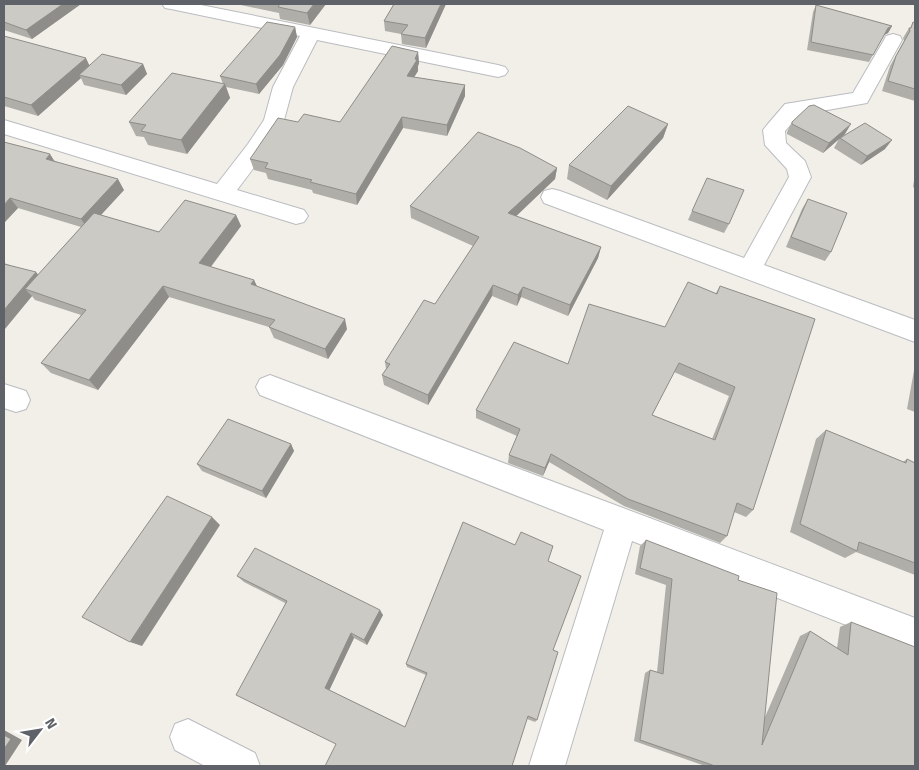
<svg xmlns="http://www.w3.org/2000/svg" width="919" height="770" font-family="'Fira Sans',sans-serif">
	<rect width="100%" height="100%" fill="#f1efe7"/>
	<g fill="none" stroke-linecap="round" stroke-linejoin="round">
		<defs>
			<path id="street" d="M162,4H196L498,65L505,67L508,71L505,75L498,77L317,40L293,87L284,120L264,154L237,190L304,210L308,216L304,222L296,224L4,134V120L217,184L248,144L264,120L273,87L300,36L171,9L165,8Z
				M893,34L900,36L902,40L867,103L799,115L785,131L786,143L805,161L811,177L764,265L915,320V342L544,203L541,197L544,191L552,189L560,191L744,258L789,177L787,169L765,145L763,130L767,125L785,104L853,93L884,40L886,36Z
				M270,375L915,618V652L632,541L565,766H529L604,530L260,395L256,387L260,379Z
				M4,384L26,391L30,400L26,409L16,412L4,408Z
				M188,719L255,753L260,766H205L175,750L170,737L175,724Z"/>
		</defs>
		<use href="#street" stroke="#babcc1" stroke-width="2"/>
		<use href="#street" fill="#fff" fill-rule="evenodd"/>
	</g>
	<path fill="#afaea9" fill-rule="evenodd" d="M4,4H81L32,39L4,30Z
		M236,4H326L310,25L280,19L279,13Z
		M394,4H446L426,48L402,44L401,34L385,31L384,21Z
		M816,5L892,26L888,33L884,35L869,62L807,50L813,12Z
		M913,22L915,23V101L882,91L890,66L904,41L903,38L909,28H910Z
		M295,27L297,37L283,65L259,94L226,87L230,98L187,154L148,145L144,137L136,136L129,122L223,84L220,76Z
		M4,36L90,65L143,64L147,74L126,95L84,85L81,78L38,116L4,106Z
		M418,52L419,63L418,66V71L414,77L465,85V96L447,136L403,128L357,205L313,193L312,190L268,179L266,173L254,170L250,159L298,122H340Z
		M792,122L845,134L842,137L885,149L861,165L834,148L839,139L823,153L787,134V132Z
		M668,124L663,138L607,200L567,179L569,165Z
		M4,142L55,161L124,190L101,215L159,232L236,215L241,226L211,267L254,280L257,286L347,329L328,359L274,338L269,327L169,297L98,390L51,373L41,363L81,315L35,300L32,296L4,330V263L38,275L81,227L18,208L4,223Z
		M557,168L555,179L516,216L601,247L598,258L568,316L521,297L517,306L492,296L428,405L384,385L382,375L386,369L385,362L435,304L473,246L411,218L410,206Z
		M915,174V188L913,187Z
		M808,199L831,252L825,261L786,247L802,209Z
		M692,211L729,224L724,233L688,220Z
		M720,286L753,510L746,517L734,512L727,536L720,543L624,506L549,462L543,476L508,463L509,455L517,436L476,418V410L568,364L665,327L716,293ZM674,372L729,396L712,439L652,415Z
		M915,365V412L907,409Z
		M826,430L903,462L907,459L915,463V575L856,552L845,558L790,532L816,439Z
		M291,444L294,451L266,498L202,471L197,464Z
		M646,540L738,580L765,717L800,636L810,631L837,648L840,627L851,622L915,766H705L634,741L645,673L650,670L657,672L666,585L635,574L640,546Z
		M548,561L553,650L537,720L535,722L527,719L336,744L285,603L244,582L237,576L383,615L367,645L354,638L329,690L405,727L426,675L407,667L406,664Z"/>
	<path fill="#8f8d89" d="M63,4H81L32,39L26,30Z
		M314,4H326L310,25L307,13Z
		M441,4H446L426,48L425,38Z
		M892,26L888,33L884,35L888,28Z
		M295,27L297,37L283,65L259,94L256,84Z
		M418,52L419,63L418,66V71L408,87L407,76Z
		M86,58L91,69L79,75L81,78L38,116L31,105Z
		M143,64L147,74L126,95L121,85Z
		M225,84L230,98L187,154L181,140Z
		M465,85V96L447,136V125Z
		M402,117L403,128L357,205L356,194Z
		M668,124L663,138L607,200L611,186Z
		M851,124L845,134L823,153L829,143Z
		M892,140L885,149L861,165L867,156Z
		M50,154L57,165L46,159Z
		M557,168L555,179L507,225L508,213Z
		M118,179L124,190L88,229L81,219Z
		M10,198L18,208L4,223V205Z
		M236,215L241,226L205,274L199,263Z
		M601,247L598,258L568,316L570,305Z
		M36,272L44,282L25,289L32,296L4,330V310Z
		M254,280L259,291L251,284Z
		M493,285L492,296L428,405V395Z
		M163,286L169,297L98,390L89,380Z
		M523,287L521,297L517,306L518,295Z
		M345,319L347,329L328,359L325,349Z
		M291,444L294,451L266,498L262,491Z
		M551,454L549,462L543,476L545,468Z
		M212,517L220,525L142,646L130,642Z
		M380,610L383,615L367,645L364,640Z
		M351,633L354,638L329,691L325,688Z
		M4,730L22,740L5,766H4Z"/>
	<path fill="#cccac4" stroke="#8f8d89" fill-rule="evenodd" d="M4,4H63L26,30L4,22Z
		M280,4H314L307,13L278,7Z
		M394,4H441L425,38L401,34L408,25L384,21Z
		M816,5L892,26L888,28L873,55L811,42Z
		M267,22L295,27L280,55L256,84L220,76Z
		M913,22L915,23V89L888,81L896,56L910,31L909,28H911Z
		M4,36L86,58L31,105L4,97Z
		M392,46L418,52L415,59L417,60L407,76L465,85L447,125L402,117L356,194L310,182L312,180L265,168L268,163L250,159L278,118L298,122L304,114L340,122Z
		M102,54L143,64L121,85L79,75Z
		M172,73L225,84L181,140L141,131L146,125L129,122Z
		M814,105L851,124L829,143L792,124V122L809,106Z
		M628,106L668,124L611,186L569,165Z
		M865,123L892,140L867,156L840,138Z
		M478,132L520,148L557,168L508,213L601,247L570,305L523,287L518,295L493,285L428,395L382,375L390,364L385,362L424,300L435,304L479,237L410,206Z
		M4,142L50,154L46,159L118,179L81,219L10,198L4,205Z
		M707,178L744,190L729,224L692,211Z
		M808,199L847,213L831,252L791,237Z
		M185,200L236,215L199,263L254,280L251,284L345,319L325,349L269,327L275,320L163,286L89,380L41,363L86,310L25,289L94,213L159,232Z
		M4,264L36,272L4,310Z
		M688,282L717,294L720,286L815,319L753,510L737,503L727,536L628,499L551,454L545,468L509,455L520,429L476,410L514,342L568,364L589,304L665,327ZM679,363L735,387L715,440L652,415Z
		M228,419L291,444L262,491L197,464Z
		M826,430L906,463L907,459L915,463V563L859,542L857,551L800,524Z
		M167,496L212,517L130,642L82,617Z
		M463,522L515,545L521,532L553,546L548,561L581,576L553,650L558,652L537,720L528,716L512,766H325L336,744L236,695L287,601L237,576L255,548L380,610L364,640L351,633L325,688L405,727L427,673L406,664Z
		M646,540L739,576L738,580L777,593L762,745L810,631L848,655L851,622L915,647V766H715L640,740L650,670L663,674L672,579L640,568Z
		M4,735L11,739L4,749Z"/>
	<rect width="919" height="770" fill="none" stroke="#5f6268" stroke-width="10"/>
	<g transform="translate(40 730) rotate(59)" stroke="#ffffff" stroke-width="4" paint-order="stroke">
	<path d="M0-4L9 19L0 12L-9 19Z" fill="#5f6268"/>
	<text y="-8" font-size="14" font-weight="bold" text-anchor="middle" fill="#5f6268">N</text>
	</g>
</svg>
